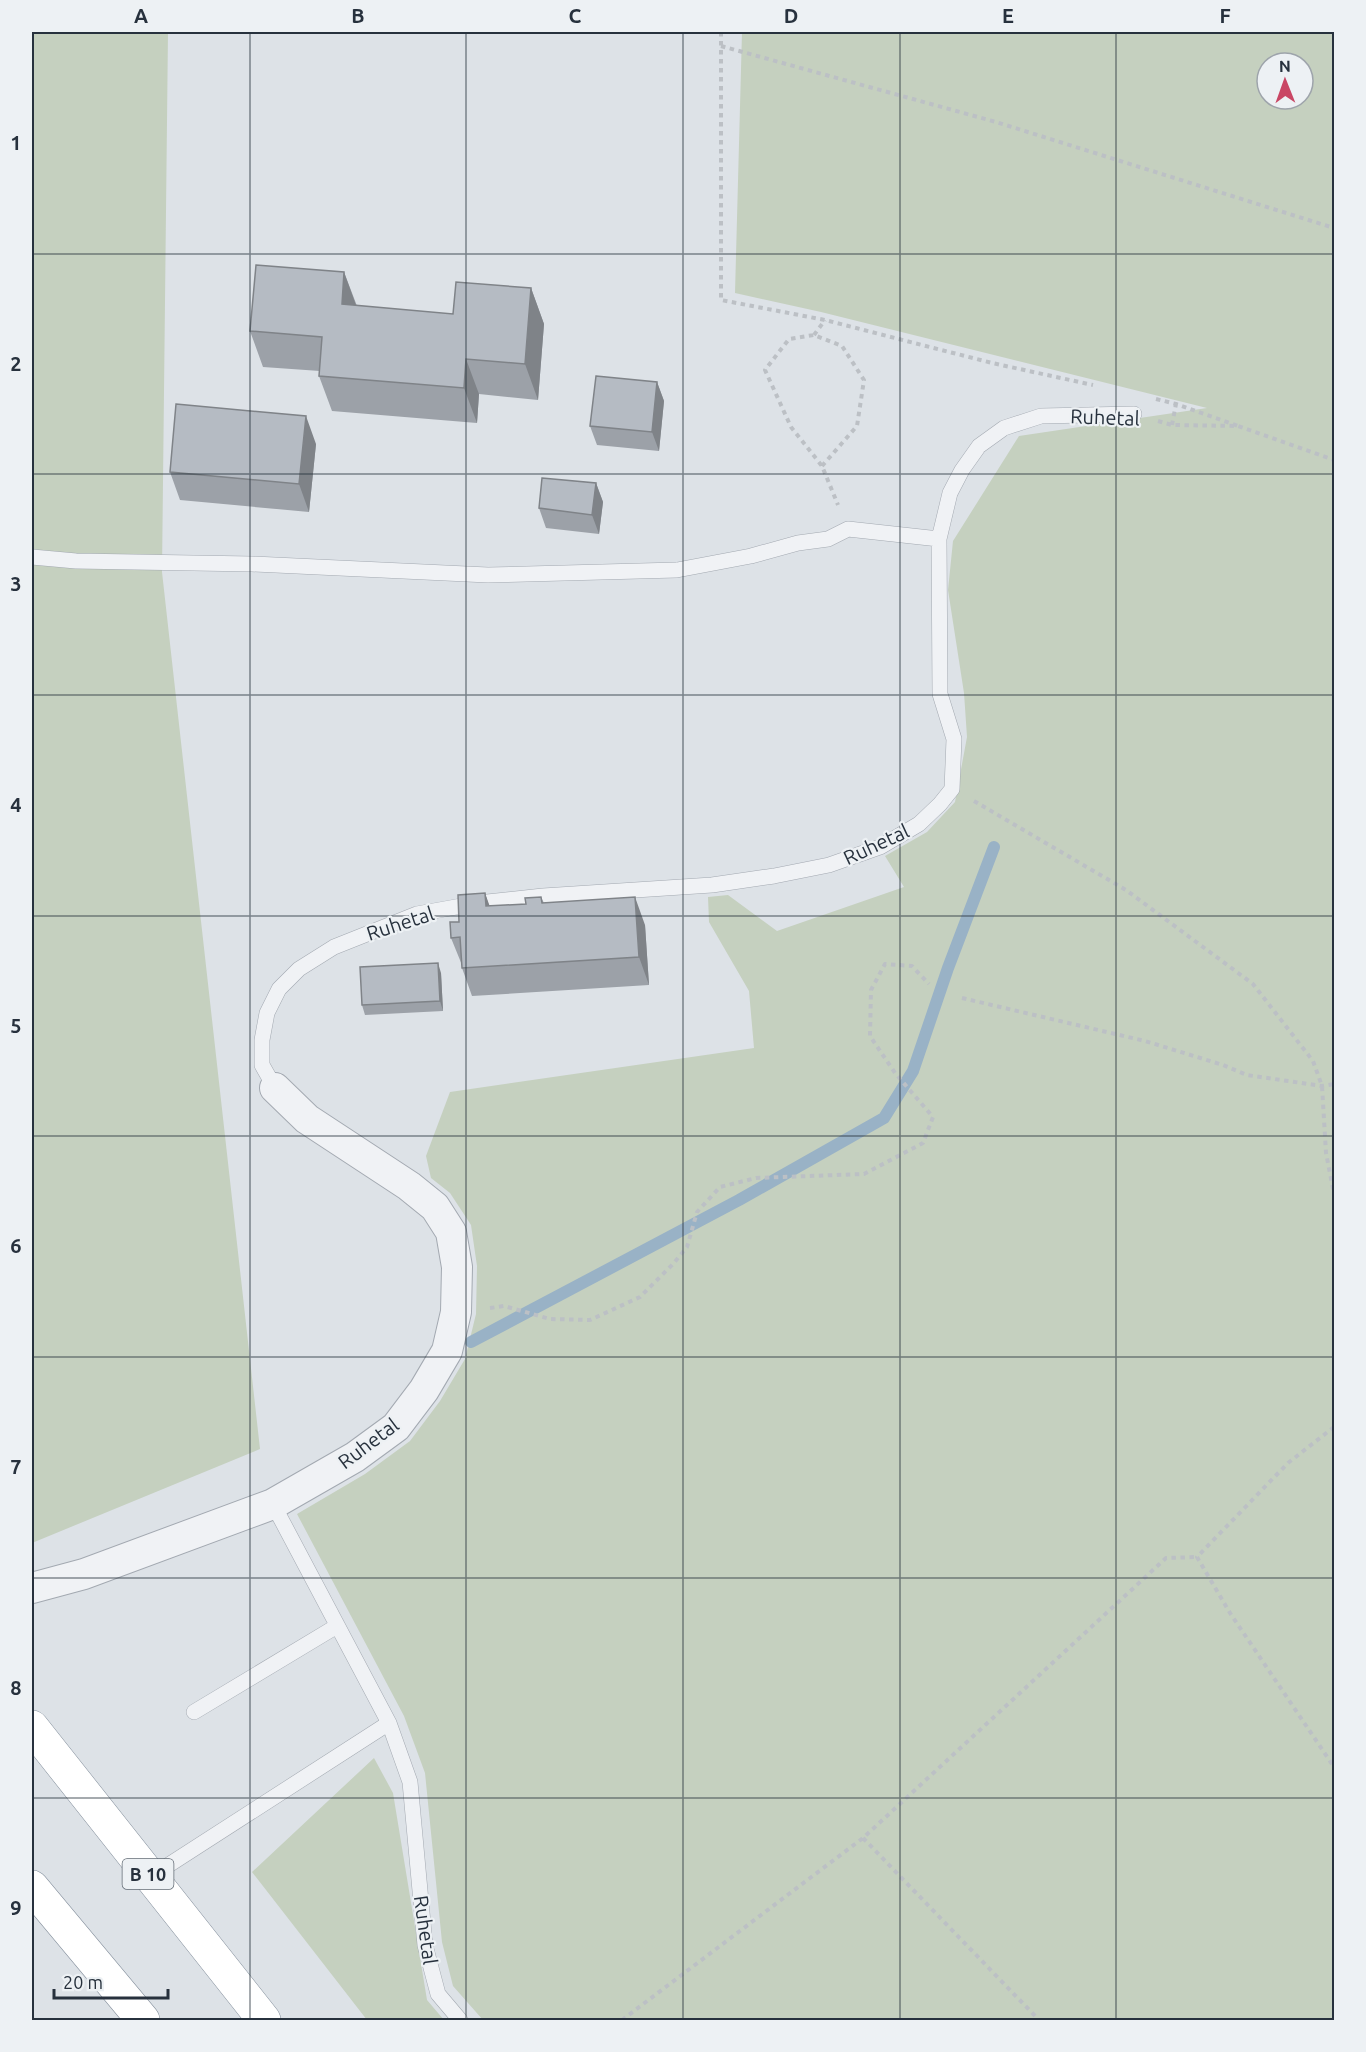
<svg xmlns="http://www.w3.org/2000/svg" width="1366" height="2052" font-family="Ubuntu,sans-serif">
	<rect width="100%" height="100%" fill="#dde2e7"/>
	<path fill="#c5d0bf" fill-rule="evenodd" d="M32,32H168L162,572L260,1449L32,1543Z
		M742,32H1334V2020H483L453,1986L442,1942L425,1773L404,1716L297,1514L365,1474L410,1441L440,1401L465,1359L476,1314L477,1266L471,1225L450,1193L431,1178L426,1156L450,1092L754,1048L749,991L709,922L708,897L728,895L777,931L904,887L885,856L927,832L955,802L967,737L964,693L948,590L953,541L1019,436L1207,408L821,312L735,293ZM1267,63H1303V99H1267Z
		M374,1758L393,1793L427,2000L444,2020H367L252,1872Z"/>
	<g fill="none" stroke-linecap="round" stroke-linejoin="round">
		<path stroke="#99b2c6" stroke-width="12" d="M471,1342L739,1200L884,1118L913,1071L948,968L994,847"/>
		<defs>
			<path id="lane" d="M32,557L76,561L252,564L488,575L677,570L751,556L798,543L828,539L848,529L939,539
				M275,1088L262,1065V1040L267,1013L279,989L299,969L334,947L417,914L478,903L543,896L712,885L774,876L829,865L880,847L919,824L940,804L952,789L954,739L940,694L939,539L950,493L962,470L979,446L1004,428L1041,416L1134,414
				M273,1504L389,1723L410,1782L425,1945L438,1994L460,2020
				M194,1712L337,1626
				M150,1877L389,1723"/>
			<path id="street" d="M32,1588L84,1574L273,1504L355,1457L396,1427L424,1390L447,1351L456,1312L457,1267L451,1232L435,1207L409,1186L307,1119L275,1088"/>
			<path id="highway" d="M32,1727L264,2020
				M32,1887L143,2020"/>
		</defs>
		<use href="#lane" stroke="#a3a9b1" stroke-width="16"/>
		<use href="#street" stroke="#a3a9b1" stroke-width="32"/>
		<use href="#highway" stroke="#85909d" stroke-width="34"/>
		<path stroke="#bcc0c5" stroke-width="4" stroke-dasharray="4.5 4.5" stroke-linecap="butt" d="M721,32V300L825,320L992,363L1093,385
			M721,46L996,122L1334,228
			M814,335L825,320
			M1156,399L1176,404L1238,426
			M1158,421L1172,425L1238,426L1334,460
			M1172,425L1176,404
			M822,466L857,426L864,380L842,346L814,335L789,339L765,370L791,427L822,466L838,505
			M974,801L1126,890L1253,984L1313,1061L1322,1086L1326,1153L1334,1194
			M962,998L1145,1041L1223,1065L1247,1075L1322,1086L1334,1084
			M490,1308L504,1306L550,1319L590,1320L640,1297L673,1264L687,1247L697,1212L720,1187L756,1178L864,1174L923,1143L933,1117L895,1073L870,1036L871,990L885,964L912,966L929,984
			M1334,1427L1288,1463L1197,1557L1230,1613L1334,1767
			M863,1838L1039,2020
			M622,2020L863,1838L1166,1558L1197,1557"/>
		<use href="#lane" stroke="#f0f2f5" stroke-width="15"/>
		<use href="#street" stroke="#f0f2f5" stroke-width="30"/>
		<use href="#highway" stroke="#fff" stroke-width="33"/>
	</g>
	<path fill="#9ca1a8" d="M344,272L357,306L453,314L531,288L544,324L538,400L479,394L477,423L332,411L319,376L320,371L263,367L250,331Z
		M657,382L664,401L659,451L597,445L590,426Z
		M316,444L309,512L180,500L170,472Z
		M596,483L603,502L599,534L546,528L539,508Z
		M485,893L489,906L526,904L541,897L544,903L645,925L649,985L472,996L462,968V965L451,938L459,922Z
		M441,973L443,1011L365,1015L362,1005Z"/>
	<path fill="#7f8388" d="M344,272L357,308L342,304Z
		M531,288L544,324L538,400L525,364Z
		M466,359L479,394L477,423L464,388Z
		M657,382L664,401L659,451L652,432Z
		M306,416L316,444L309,512L299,484Z
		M596,483L603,502L599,534L592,515Z
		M485,893L495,921L486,906Z
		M635,897L645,925L649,985L639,957Z
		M438,963L441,973L443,1011L440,1001Z"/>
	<path fill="#b5bbc3" stroke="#7f8388" stroke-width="1.5" d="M256,265L344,272L342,304L453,314L456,282L531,288L525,364L466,359L464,388L319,376L322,337L250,331Z
		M596,376L657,382L652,432L590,426Z
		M176,404L306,416L299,484L170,472Z
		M542,478L596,483L592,515L539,508Z
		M485,893L486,906L526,904L525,898L541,897L542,903L635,897L639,957L462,968L460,937L451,938L450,922H459L458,895Z
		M438,963L440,1001L362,1005L360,967Z"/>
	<path fill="none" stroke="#27313d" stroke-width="1.5" stroke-opacity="0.55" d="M250,32V2020M466,32V2020M683,32V2020M900,32V2020M1116,32V2020M32,254H1334M32,474H1334M32,695H1334M32,916H1334M32,1136H1334M32,1357H1334M32,1578H1334M32,1798H1334"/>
	<g text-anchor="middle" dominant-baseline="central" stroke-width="4.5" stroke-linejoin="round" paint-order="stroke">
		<rect fill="#edf1f4" stroke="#626b74" stroke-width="1.5" x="122.5" y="1859" width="51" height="30" rx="4.5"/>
		<g font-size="18" font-weight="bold" fill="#27313d">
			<text x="148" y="1874">B 10</text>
		</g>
		<g font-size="20" fill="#27313d" stroke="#edf1f4">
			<text transform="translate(1105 417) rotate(2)">Ruhetal</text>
			<text transform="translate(876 844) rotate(-25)">Ruhetal</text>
			<text transform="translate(400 923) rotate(-18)">Ruhetal</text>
			<text transform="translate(368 1443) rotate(-37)">Ruhetal</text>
			<text transform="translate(426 1930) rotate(82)">Ruhetal</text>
		</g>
	</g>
	<rect width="1366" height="2052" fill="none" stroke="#edf1f4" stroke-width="66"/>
	<g transform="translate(1285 81) rotate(359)"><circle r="28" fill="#edf1f4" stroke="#9ea4ab" stroke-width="1.5"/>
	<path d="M0-4.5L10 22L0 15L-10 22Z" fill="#c94664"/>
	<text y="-9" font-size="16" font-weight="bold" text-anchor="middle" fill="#27313d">N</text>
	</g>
	<path d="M54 1989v9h114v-9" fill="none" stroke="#27313d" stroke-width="3"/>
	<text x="63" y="1989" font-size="18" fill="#27313d" stroke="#edf1f4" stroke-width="4.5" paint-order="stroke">20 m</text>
	<rect x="33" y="33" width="1300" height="1986" fill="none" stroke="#27313d" stroke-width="2"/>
	<g font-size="20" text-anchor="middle" font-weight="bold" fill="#27313d">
		<text x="141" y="23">A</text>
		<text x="358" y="23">B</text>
		<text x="575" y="23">C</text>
		<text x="791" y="23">D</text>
		<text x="1008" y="23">E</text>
		<text x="1225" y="23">F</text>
		<text x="16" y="150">1</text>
		<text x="16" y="371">2</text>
		<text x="16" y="591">3</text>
		<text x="16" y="812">4</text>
		<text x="16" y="1033">5</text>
		<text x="16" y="1253">6</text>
		<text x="16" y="1474">7</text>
		<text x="16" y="1695">8</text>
		<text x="16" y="1915">9</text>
	</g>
</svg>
